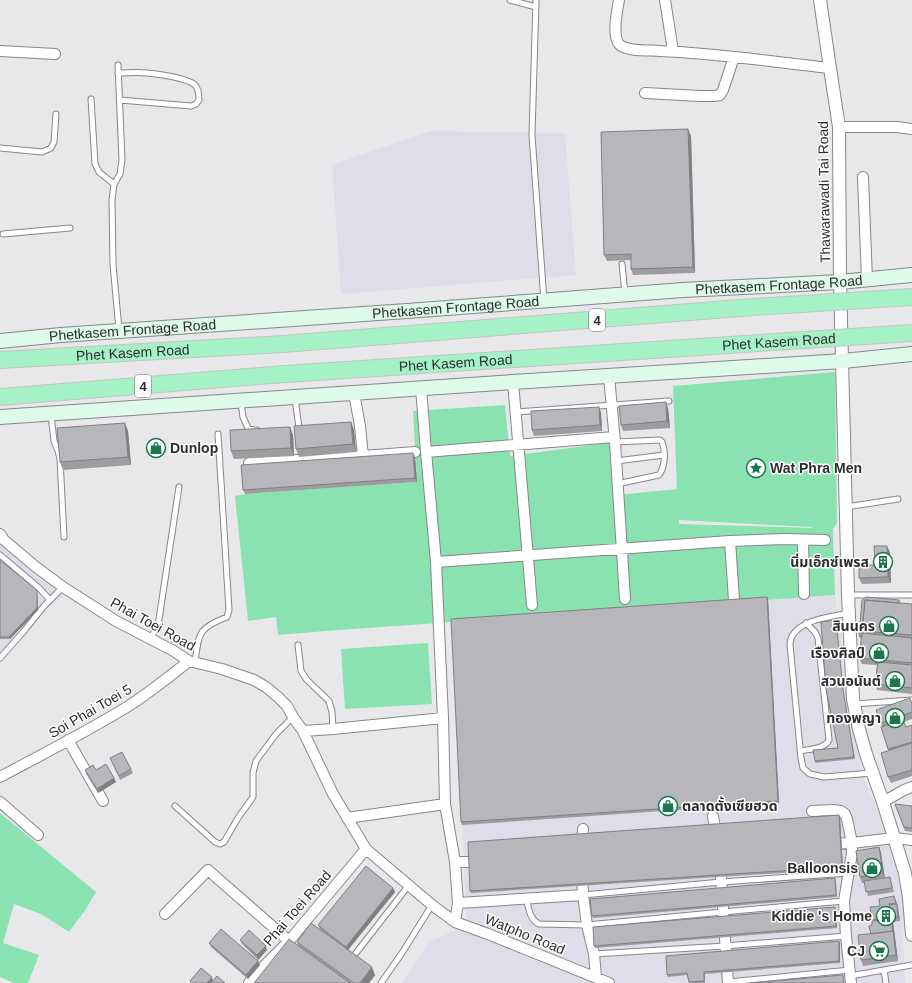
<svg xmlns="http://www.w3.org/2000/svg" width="912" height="983" font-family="Helvetica,'Noto Sans Thai',sans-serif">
	<rect width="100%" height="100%" fill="#e8e8eb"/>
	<path fill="#dfdde8" d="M430,131L565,133L576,275L341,294L332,165Z
		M0,543L64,595L10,638L16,644L0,662Z
		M835,595L862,774L905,873L903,942L905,983H402L429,942L467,926L452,622Z"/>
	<path fill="#89e2b0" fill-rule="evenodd" d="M835,372L837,523L833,529L835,595L338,630L278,635L276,617L248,621L235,496L245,494L417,482L413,411L505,405L510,456L615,442L618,495L677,489L673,386ZM679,520L811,527L812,528L679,524Z
		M428,643L432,704L345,709L341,649Z
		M0,813L96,892L86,909L69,932L41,914L14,904L3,943L39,955L28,983H14L0,977Z"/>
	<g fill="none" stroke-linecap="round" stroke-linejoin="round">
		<defs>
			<path id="service" d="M510,0L536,7
				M536,0L532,135L544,301
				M118,65L122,160L120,174L114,184L112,200L113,264L119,330
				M118,73C128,73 138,72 147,73C158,74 188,78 195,85C199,89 199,95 199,100L196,104L191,106L120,100
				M91,99L95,164L99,172L114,184
				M0,148L42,152L51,148L54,142L56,114
				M3,234L70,228
				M622,264L625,294
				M295,398L299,428
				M241,403L243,417L248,428L254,430H257
				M516,412L669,401
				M51,415L54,441L58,451L60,459L64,537
				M615,442L660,440L662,442C666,451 665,467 659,475L617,484
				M616,461L664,455
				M846,507L898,499
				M0,555L39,588L50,600
				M849,595H912
				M848,613C831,617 802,619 792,636C791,638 790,642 790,645L801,758L803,768L810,774L824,777L872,773
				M150,639L158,626L179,487
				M298,645L301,671L307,680L329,701L332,712L333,729
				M0,658L24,631L44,606L63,587
				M195,662C199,633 198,628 227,617L229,610L218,434
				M854,704L912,700
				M800,751C809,749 825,749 829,740L818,638L815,632L806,623
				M175,806L215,842L220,844L224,842L238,818L253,797V773L256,761L276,734L293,717
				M583,895L721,882L849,873
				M526,898C529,908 529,919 539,924L587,925L723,912L844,901
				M356,953L409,885
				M594,954L725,946L846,936
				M884,970L886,983
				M850,976L912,965
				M728,982L850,970
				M381,983L402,953L432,905"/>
			<path id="minor" d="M619,0C617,11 612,35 619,44C626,52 650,50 660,51C717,53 773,62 830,68
				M665,0L673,51
				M0,51L55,54
				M645,93L700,96H714L720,95L723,90L734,57
				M839,127H897L912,129
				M863,177L867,280
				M609,376L615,442L625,599
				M513,382L532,605
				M421,388L426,452L436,562L443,718L445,804L455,862L458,903L455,922
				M426,452L614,437
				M363,456L415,452
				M249,463L363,456L360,426L354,393
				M0,534L4,540L36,567L63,587L116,621L172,650L189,661L222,669L254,680L266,687L278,697L287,706L293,717L303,731L333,794L366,849L432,905L455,922L488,934L609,983
				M803,540L804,594
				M730,541L734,600
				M436,562L730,541L784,539L825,540
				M303,731L333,729L443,718
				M68,740L103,801
				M0,777C43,754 86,732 127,707C149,693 169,677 189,661
				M0,802L38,835
				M883,802L904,790L912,787
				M812,811L833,810L841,811L845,814L847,819L852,843V853L844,901L846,936L851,983
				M713,816L717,838
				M347,818L445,804
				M828,844L852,843L894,838L912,840
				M582,847L583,829
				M455,862H483
				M720,863L728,983
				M582,873L583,895L587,925L594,954L596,977
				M458,903L583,895
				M165,914L208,870L289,941
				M249,983L252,978L289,941L366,849"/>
			<path id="tertiary" d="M820,0L830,68L839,127L840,282L848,595L853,699L859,729L866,754L883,802L905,873L909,898L912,935"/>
			<g id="secondary">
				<path id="s1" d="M0,341L61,335L407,311L683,290L840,282L912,275"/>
				<path d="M0,417L513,382L843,361L912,354"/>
			</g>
			<g id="trunk">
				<path id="s2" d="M0,360L283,344"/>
				<path d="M0,397L285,374"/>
			</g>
		</defs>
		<use href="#service" stroke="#87878a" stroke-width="7"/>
		<use href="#minor" stroke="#87878a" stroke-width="12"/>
		<use href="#tertiary" stroke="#87878a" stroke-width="14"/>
		<use href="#secondary" stroke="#87878a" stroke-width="16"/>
		<use href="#trunk" stroke="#c4c4c4" stroke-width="18"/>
		<use href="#service" stroke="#fff" stroke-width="5"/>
		<use href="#minor" stroke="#fff" stroke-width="10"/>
		<use href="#tertiary" stroke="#fff" stroke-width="12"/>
		<use href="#secondary" stroke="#ddfaea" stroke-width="14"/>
		<use href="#trunk" stroke="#a6f2c7" stroke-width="16"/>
		<defs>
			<g id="trunk-bridge">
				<path d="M283,344L753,307L912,297"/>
				<path id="s3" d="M285,374L912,333"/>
			</g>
		</defs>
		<use href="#trunk-bridge" stroke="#c4c4c4" stroke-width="18" stroke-linecap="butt"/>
		<use href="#trunk-bridge" stroke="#a6f2c7" stroke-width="16"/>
	</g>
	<path fill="#9d9da0" d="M691,136L695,273L633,275L631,269V260L607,261L604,255Z
		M599,407L601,413L602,431L534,436L532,430Z
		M668,408L670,428L623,431L621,425Z
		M351,422L354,430L356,452L299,457L296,449Z
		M290,427L293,435L294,456L234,459L231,451Z
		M128,431L131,465L63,470L60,462Z
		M413,453L415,457L417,482L245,494L243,490Z
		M890,552L891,583L862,584L859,578Z
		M0,560L37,590V592L38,610L10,639H0Z
		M767,597L768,599L779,803L462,825L461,822Z
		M862,600H899L900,603L912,604V694L877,690L875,684L877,665L862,664L859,658L862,639L860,638L859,636Z
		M836,620V622L843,691L855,759L815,763V761L838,748Z
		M912,703V719L904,722L906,727L912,725V776L891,783L888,777V750L881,727H882L876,710Z
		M110,758L131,769L133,773L120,780Z
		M85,770H96L114,778L116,782L98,793L86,774Z
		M895,804L912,806V832L905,831Z
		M840,817L843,869L471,893L470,891Z
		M879,847L881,853L885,878L890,877L894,892L868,896L865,883H862L860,877Z
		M836,880L837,897L593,918L592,916Z
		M393,888L395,892L348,950L375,975L369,983H254L298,945L297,942L320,929L318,925Z
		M896,900L898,908L900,921L893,922L898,961L863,966L861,960L871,934L872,925V920L880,906Z
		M836,909L837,928L595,948L594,946Z
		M240,940L267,950L258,960L242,944Z
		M209,943L260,965L248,979L211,947Z
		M840,943V963L705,974V983H689L687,975L668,977L667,975Z"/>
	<path fill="#807f82" d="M688,129L691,136L695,273L693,267Z
		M666,402L668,408L670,428L667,421Z
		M599,407L601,413L602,431L600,425Z
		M351,422L354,430L356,452L353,444Z
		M125,423L128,431L131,465L128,457Z
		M290,427L293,435L294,456L291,448Z
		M413,453L415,457L417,482L415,478Z
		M887,546L890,552L891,583L888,577Z
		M37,590V592L38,610L10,639L9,637Z
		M767,597L768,599L779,803L778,801Z
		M836,620V622L843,691L855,759L843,689Z
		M114,778L116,782L98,793L97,789Z
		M839,815L840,817L843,869L842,867Z
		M879,847L881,853L885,880L883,873Z
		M393,888L395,892L347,951L346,947Z
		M894,896L898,908L900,921L898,917L897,906Z
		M835,907L836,909L837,928L836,926Z
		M891,919L893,923L895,936L893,932Z
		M893,931L895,937L898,961L896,955Z
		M839,941L840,943V963L839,961Z
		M266,946L267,950L258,960L257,955Z
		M258,961L260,965L248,979L246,975Z
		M372,967L375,975L369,983H360Z
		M212,977L213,981L212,983H207Z"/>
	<path fill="#b7b6ba" stroke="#807f82" d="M688,129L693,267L631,269V254L604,255L601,132Z
		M666,402L667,421L621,425L619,406Z
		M599,407L600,425L532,430L531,411Z
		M351,422L353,444L296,449L294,426Z
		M125,423L128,457L60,462L57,428Z
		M290,427L291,448L231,451L230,430Z
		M413,453L415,478L243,490L241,465Z
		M874,546H887L888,577L859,578V565H875Z
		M0,560L37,590V608L9,637H0Z
		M767,597L778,801L461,822L451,619Z
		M866,597L899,600V603L865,600L862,631L863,633H862V637L859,636L862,600Z
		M865,600L912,604V635L862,631Z
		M836,620L843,689L854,757L815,761L813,750L838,748L826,689L821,622Z
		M862,633L912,638V663L859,658Z
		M878,662L912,665V688L875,684Z
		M910,698L912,703V712L881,723L876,710Z
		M903,720L906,727L912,725V742L888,749L881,727Z
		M912,743V770L888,777L881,753Z
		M122,752L131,769L119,776L110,758Z
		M106,764L114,778L97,789L85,770L93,765L96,770Z
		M895,804L912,806V828L904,827Z
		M839,815L842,867L470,891L468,842Z
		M879,847L883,873L860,877L856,851Z
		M366,866L393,888L346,947L318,925Z
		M890,877L892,888L866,892L864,881Z
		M835,878L836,895L592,916L590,899Z
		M894,896L896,903L889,904V905L897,904L898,917L872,920L870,907L880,906L879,899Z
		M835,907L836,926L594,946L593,927Z
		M891,919L893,932V931L871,934L869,926L872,925V921Z
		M311,923L372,967L360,983H354L297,942Z
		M221,929L258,961L246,975L209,943Z
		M249,930L266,946L257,955L240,940Z
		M893,931L896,955L861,960L858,935Z
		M289,939L350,983H254Z
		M839,941V961L704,972V981L689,982L687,973L667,975L666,956Z
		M201,968L212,977L207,983H192L190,981Z
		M843,975L844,983H751Z
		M217,976L225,983H211Z"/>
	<defs>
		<symbol id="shop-ring" viewBox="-11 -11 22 22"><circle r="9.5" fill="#fff" stroke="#1a774d" stroke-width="1.5"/><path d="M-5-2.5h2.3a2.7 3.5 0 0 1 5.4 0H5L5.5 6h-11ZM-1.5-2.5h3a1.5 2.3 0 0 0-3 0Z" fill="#1a774d"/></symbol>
		<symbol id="sight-ring" viewBox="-11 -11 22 22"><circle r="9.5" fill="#fff" stroke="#1a774d" stroke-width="1.5"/><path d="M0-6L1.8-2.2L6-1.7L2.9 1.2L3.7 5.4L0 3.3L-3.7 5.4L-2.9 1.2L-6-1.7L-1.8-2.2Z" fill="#1a774d"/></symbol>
		<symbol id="building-ring" viewBox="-11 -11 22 22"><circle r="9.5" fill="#fff" stroke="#1a774d" stroke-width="1.5"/><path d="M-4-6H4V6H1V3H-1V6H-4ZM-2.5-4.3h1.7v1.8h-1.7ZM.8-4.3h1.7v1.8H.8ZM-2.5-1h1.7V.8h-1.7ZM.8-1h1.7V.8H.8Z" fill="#1a774d"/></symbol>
		<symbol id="supermarket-ring" viewBox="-11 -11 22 22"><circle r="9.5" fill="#fff" stroke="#1a774d" stroke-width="1.5"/><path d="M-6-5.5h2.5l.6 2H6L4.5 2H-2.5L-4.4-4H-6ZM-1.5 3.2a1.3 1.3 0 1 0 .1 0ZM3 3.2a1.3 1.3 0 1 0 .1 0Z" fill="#1a774d"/></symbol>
	</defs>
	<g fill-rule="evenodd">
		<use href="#shop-ring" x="145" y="437" width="22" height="22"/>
		<use href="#sight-ring" x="745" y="457" width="22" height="22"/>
		<use href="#building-ring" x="872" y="551" width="22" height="22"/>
		<use href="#shop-ring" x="878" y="615" width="22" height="22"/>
		<use href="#shop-ring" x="868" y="642" width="22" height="22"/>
		<use href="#shop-ring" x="884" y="670" width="22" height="22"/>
		<use href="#shop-ring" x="884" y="707" width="22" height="22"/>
		<use href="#shop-ring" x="657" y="795" width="22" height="22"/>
		<use href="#shop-ring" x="861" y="857" width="22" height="22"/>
		<use href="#building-ring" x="875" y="905" width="22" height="22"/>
		<use href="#supermarket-ring" x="868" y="940" width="22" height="22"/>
	</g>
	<g text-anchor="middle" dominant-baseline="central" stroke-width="3" stroke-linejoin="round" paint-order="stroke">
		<g fill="#fff" stroke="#6c6c6d" stroke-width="1">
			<rect x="589" y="309" width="16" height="22" rx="3"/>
			<rect x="135" y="375" width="16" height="22" rx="3"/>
		</g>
		<g font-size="13" font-weight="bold" fill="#2d2d2e">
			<text x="597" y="320">4</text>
			<text x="143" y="386">4</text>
		</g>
		<g font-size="14" fill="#2d2d2e" stroke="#fff">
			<text transform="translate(824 192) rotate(-91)">Thawarawadi Tai Road</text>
			<text stroke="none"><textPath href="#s1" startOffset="781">Phetkasem Frontage Road</textPath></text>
			<text stroke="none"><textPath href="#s1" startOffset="457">Phetkasem Frontage Road</textPath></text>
			<text stroke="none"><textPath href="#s1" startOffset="133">Phetkasem Frontage Road</textPath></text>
			<text stroke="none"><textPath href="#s3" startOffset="495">Phet Kasem Road</textPath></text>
			<text stroke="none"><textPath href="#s2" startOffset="133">Phet Kasem Road</textPath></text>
			<text stroke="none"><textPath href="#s3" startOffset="171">Phet Kasem Road</textPath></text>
			<text transform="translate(153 624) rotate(29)">Phai Toei Road</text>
			<text transform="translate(90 711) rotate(-30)">Soi Phai Toei 5</text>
			<text transform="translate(297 908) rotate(-49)">Phai Toei Road</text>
			<text transform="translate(525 934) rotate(22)">Watpho Road</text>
		</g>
		<g font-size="14" font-weight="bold" fill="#2d2d2e" stroke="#fff" text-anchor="end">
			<text x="170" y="448" text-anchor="start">Dunlop</text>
			<text x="770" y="468" text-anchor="start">Wat Phra Men</text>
			<text x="869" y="562">นิ่มเอ็กซ์เพรส</text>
			<text x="875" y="626">สินนคร</text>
			<text x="865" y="653">เรืองศิลป์</text>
			<text x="881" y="681">สวนอนันต์</text>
			<text x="881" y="718">ทองพญา</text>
			<text x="682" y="806" text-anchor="start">ตลาดตั้งเซียฮวด</text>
			<text x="858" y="868">Balloonsis</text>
			<text x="872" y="916">Kiddie 's Home</text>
			<text x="865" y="951">CJ</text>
		</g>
	</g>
</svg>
